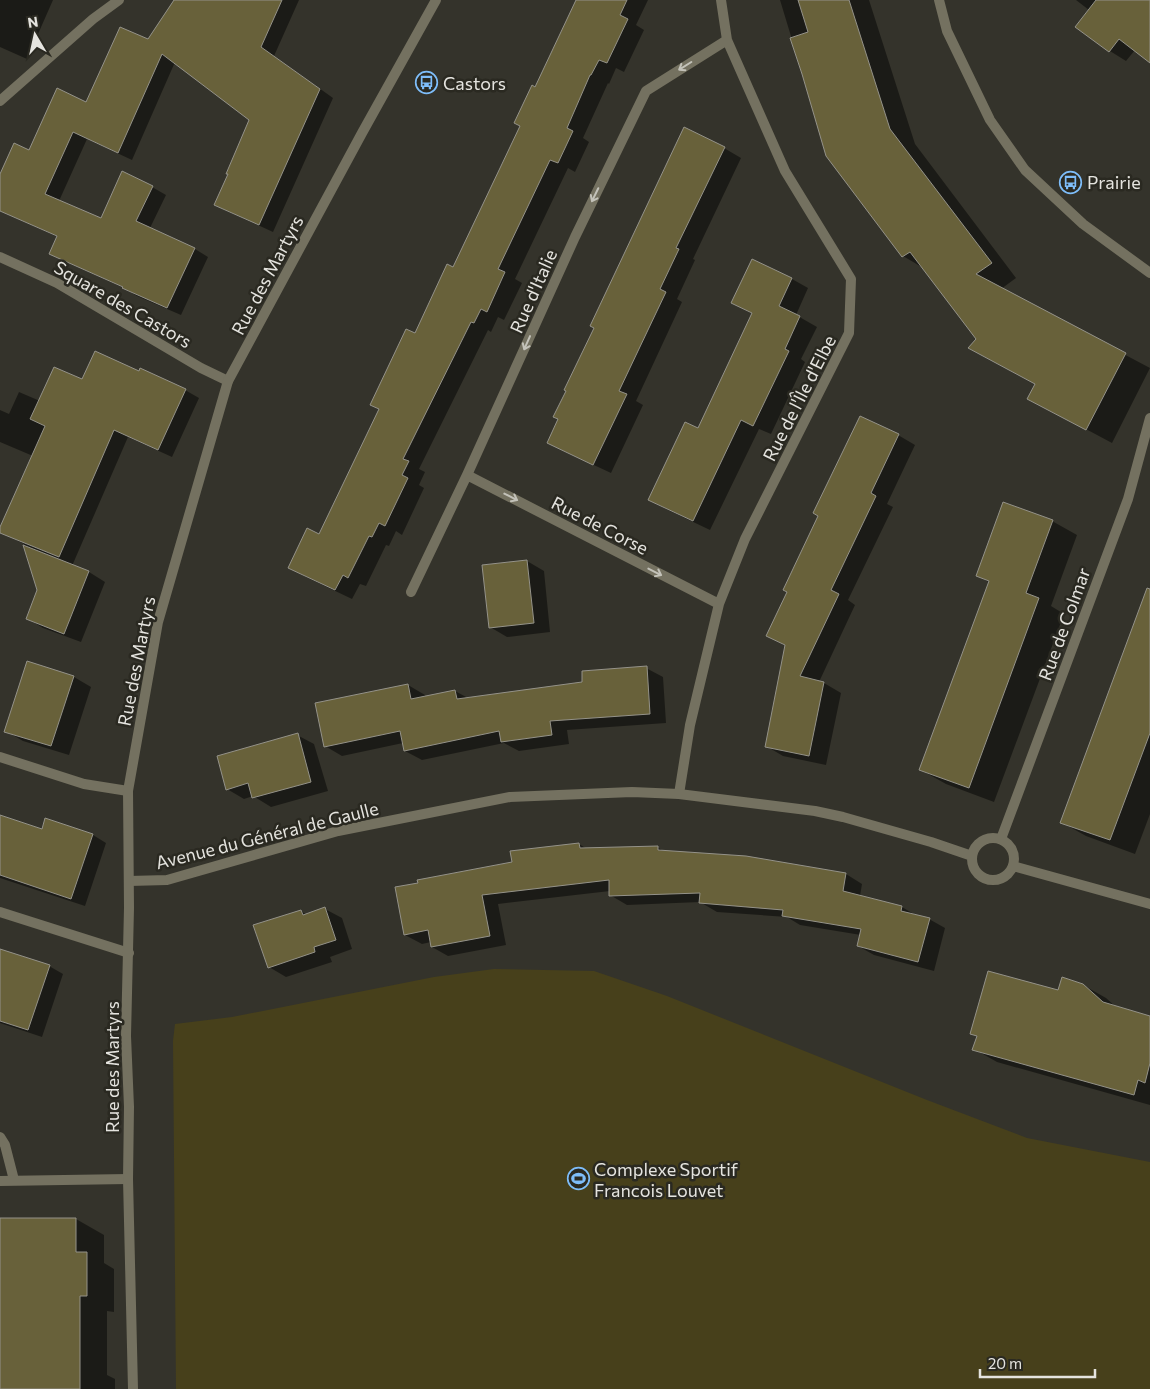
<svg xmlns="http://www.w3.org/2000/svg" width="1150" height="1389" font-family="Commissioner,sans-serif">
	<rect width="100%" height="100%" fill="#34332b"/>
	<path fill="#47401b" d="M494,969L594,971L667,996L927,1100L1027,1138L1150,1162V1389H176L173,1041L175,1024L232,1017L434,977Z"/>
	<path fill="#0007" d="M0,0H53L27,59L0,47Z
		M176,0H299L274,56L333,98L273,232L229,212L215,205L229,174L251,120L175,62L132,160L87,139L59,201L101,220L152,187L166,195L150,228L195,249L208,257L181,315L137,296L124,288L64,261L51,253L58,237L0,211V177L87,103L148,41Z
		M578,0H648L636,25L644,30L624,72L616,68L609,84L608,83L583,138L589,142L575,172L568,168L515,279L522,283L504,320L498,317L491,332L488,330L419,469L425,472L419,485L424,488L402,535L396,531L389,546L386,545L366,586L360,584L352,599L306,577L290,568L319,536L416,335L454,269L521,126L535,88Z
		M780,0H869L915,144L1016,278L1001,289L1150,368L1112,443L1054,412L1036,384L969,348L977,339L925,269L903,256L827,155Z
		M1076,0H1150V61L1135,50L1126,61L1110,51L1089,10Z
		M724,148L741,158L693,259L695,260L677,299L682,302L636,401L643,405L611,473L566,452L549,442Z
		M792,279L808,288L796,315L817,327L801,359L805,362L771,434L759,429L710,530L666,509L649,500L699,430L753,314L733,303Z
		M140,372L185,390L199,398L172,457L128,437L72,566L89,572L105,582L81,642L43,628L27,618L38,590L24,544L1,532L33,456L0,442V410L9,414L19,392L40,401L82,381Z
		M860,418L898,435L915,445L887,504L893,507L848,600L855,605L819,682L824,683L841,693L826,765L783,756L766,746L786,646L768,636L788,592Z
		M1052,521L1077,535L1051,606L1064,614L994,802L946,784L921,770L990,583L977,575Z
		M527,561L544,571L550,632L507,637L490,627Z
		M1150,624V814L1135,854L1086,836L1061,822Z
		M646,668L663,677L666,723L567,730L569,744L519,751L504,743L422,760L405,751L403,743L342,756L325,746L408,685L425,695V697L455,691L468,698L584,683Z
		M74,677L91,687L69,755L23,741L6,731Z
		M297,735L314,744L328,791L271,807L253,796L244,799L227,789Z
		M0,817L42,831L93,835L106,843L85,906L0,878Z
		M579,844L587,849L657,847L665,852L846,874L862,884L860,896L902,907L917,916L929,919L945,928L934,971L874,955L858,946L861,935L800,925L787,917L717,912L700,902L627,905L610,895V891L498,904L506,945L448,956L432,947L431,942L422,944L405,935L513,863Z
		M325,909L342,918L352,949L330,957L332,962L286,977L269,967L301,911L307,915Z
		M0,950L49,966L63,974L42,1037L0,1023Z
		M1083,985L1106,998L1116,1007L1150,1017V1105L997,1062L974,1049L978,1037L971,1033Z
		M0,1219H76L104,1235V1263L114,1269V1312L107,1311V1375L115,1379V1389H0Z"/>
	<path fill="#68613a" stroke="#949289" d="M174,0H282L261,47L320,89L259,225L214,205L228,174H226L249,120L162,54L118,153L73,132L45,194L101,218L122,171L153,186L136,221L195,248L167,308L122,288L123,287L49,254L57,236L0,211V174L14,143L29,150L57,88L86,102L120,27L148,39Z
		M576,0H627L620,15L628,19L607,63L599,60L591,75H590L567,128L573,131L558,163L550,160L498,269L505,272L487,312L481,309L474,323L471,322L403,459L409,461L402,475L408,478L385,526L379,523L372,537L369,536L348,578L343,575L335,590L288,568L307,528L319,534L379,409L370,405L406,329L415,333L447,264L453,267L520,126L514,123L532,85L535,87Z
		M798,0H849L890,129L992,263L976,274L1126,353L1086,430L1027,399L1035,384L968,348L976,339L910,252L902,257L826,156L802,74L790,38L808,32Z
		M1096,0H1150V63L1119,39L1109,52L1075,27Z
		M684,127L725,147L676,248L679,249L660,289L666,292L619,391L627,394L593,465L547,443L558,419L553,417L566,391L564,390L594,328L590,326Z
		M752,259L792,278L779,306L800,316L785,349L789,351L753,426L741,420L693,521L648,500L685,422L698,428L752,313L731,303Z
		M95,351L139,371L140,368L186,389L158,450L114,430L59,557L0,533V527L45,426L30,419L54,367L82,379Z
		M860,416L899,434L871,493L876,496L831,590L839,594L800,676L824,682L809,756L765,747L785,645L766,636L787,592L783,590L818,516L813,513Z
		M1003,502L1053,520L1026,593L1039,598L969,788L919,770L989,581L976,576Z
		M23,545L89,571L64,634L26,619L37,590Z
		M527,560L534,623L489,628L482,565Z
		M1147,588L1150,589V733L1110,840L1060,823Z
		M27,661L74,676L51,746L4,732Z
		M647,666L650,714L550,721L552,735L501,742L499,731L404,751L400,731L324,747L315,703L408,684L411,699L455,690L457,699L582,682V671Z
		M298,733L311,782L252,798L248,783L226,790L217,756Z
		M0,815L42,829L45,818L93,834L71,899L0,875Z
		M579,843L580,848L658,846V850L746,856L846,873L843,891L902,906L901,911L930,918L918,962L857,946L861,929L782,916L783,910L699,903L700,893L609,896V880L482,895L490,936L431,947L428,930L404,935L395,887L418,883L417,880L512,862L510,851Z
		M325,907L336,940L314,947L315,952L268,968L253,925L301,910L303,915Z
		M0,949L50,965L28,1030L0,1021Z
		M988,971L1058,990L1062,977L1083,984L1103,1002L1150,1016V1063L1145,1083L1138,1080L1134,1095L972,1050L977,1036L970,1034Z
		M0,1218H76V1252H87V1296H80V1389H0Z"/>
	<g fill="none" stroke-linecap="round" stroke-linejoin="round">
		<path stroke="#747160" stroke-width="10" d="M0,101L93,19L119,0
			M0,257L57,283L201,368L228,381
			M467,475L719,604
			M411,592L467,475L575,237L646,91L727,40
			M0,757L84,784L128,791
			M679,794L690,725L719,604L745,539L849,333L851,279L785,171L727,40L721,0
			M0,1137L5,1145L14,1180"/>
		<path stroke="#747160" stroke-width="10" d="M939,0L947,31L990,120L1025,170L1083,224L1150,273
			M972 859a21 21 0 1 1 42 0a21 21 0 1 1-42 0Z
			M1001,839L1128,499L1150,418
			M1013,866L1150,904
			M129,881L167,880L338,831L510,797L632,792L679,794L815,811L843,817L931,842L972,856
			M0,912L129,953
			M0,1181L128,1179"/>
		<path stroke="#747160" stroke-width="10" d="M133,1389L128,1179L129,1107L126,1036L129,908L128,791L158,622L228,381L362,133L436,0"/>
	</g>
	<defs><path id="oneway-shaft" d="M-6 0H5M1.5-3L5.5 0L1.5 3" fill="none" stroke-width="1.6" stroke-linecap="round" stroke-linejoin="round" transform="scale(1.25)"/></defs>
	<g stroke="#c3c2b9">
		<use href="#oneway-shaft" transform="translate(685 66) rotate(148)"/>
		<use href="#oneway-shaft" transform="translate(595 195) rotate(116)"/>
		<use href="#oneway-shaft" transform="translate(527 343) rotate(114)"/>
		<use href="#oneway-shaft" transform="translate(511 497) rotate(27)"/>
		<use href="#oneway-shaft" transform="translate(655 572) rotate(27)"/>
	</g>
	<defs>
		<symbol id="bus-ring" viewBox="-11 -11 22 22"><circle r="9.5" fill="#2a2921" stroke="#7ebdf9" stroke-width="1.5"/><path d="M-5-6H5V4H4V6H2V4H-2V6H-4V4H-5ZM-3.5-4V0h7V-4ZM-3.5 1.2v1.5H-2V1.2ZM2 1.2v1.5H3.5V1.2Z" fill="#7ebdf9"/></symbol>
		<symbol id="stadium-ring" viewBox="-11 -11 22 22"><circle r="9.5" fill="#2a2921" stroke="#7ebdf9" stroke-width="1.5"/><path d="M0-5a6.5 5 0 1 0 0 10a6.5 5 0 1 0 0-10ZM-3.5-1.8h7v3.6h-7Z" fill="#7ebdf9"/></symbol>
	</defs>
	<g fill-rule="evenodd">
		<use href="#bus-ring" x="414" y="70" width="25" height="25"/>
		<use href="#bus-ring" x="1058" y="170" width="25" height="25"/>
		<use href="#stadium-ring" x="566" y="1166" width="25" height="25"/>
	</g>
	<g text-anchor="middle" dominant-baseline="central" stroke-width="5" stroke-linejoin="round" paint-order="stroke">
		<g font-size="18" fill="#e5e4df" stroke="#2a2921" text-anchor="start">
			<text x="443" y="83">Castors</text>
			<text x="1087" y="182">Prairie</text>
			<text x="594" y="1169">Complexe Sportif<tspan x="594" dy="21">Francois Louvet</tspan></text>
		</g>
		<g font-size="18" fill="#e5e4df" stroke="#2a2921">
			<text transform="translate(267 275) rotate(-62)">Rue des Martyrs</text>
			<text transform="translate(533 291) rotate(-66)">Rue d'Italie</text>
			<text transform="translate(123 304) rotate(30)">Square des Castors</text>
			<text transform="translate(799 398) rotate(-63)">Rue de l'Île d'Elbe</text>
			<text transform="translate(600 525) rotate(27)">Rue de Corse</text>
			<text transform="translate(1064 624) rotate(-70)">Rue de Colmar</text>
			<text transform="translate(136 661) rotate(-79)">Rue des Martyrs</text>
			<text transform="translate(267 835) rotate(-14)">Avenue du Général de Gaulle</text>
			<text transform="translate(112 1067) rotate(-90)">Rue des Martyrs</text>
		</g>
	</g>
	<g transform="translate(35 35) rotate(351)" stroke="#2a2921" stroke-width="4" paint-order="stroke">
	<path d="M0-4L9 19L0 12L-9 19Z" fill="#e5e4df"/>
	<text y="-8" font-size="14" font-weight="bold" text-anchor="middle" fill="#e5e4df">N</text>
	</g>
	<path d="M980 1369v8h115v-8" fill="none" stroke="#e5e4df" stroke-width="2.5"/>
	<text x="988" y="1369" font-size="15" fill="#e5e4df" stroke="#2a2921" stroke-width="4" paint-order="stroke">20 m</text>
</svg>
